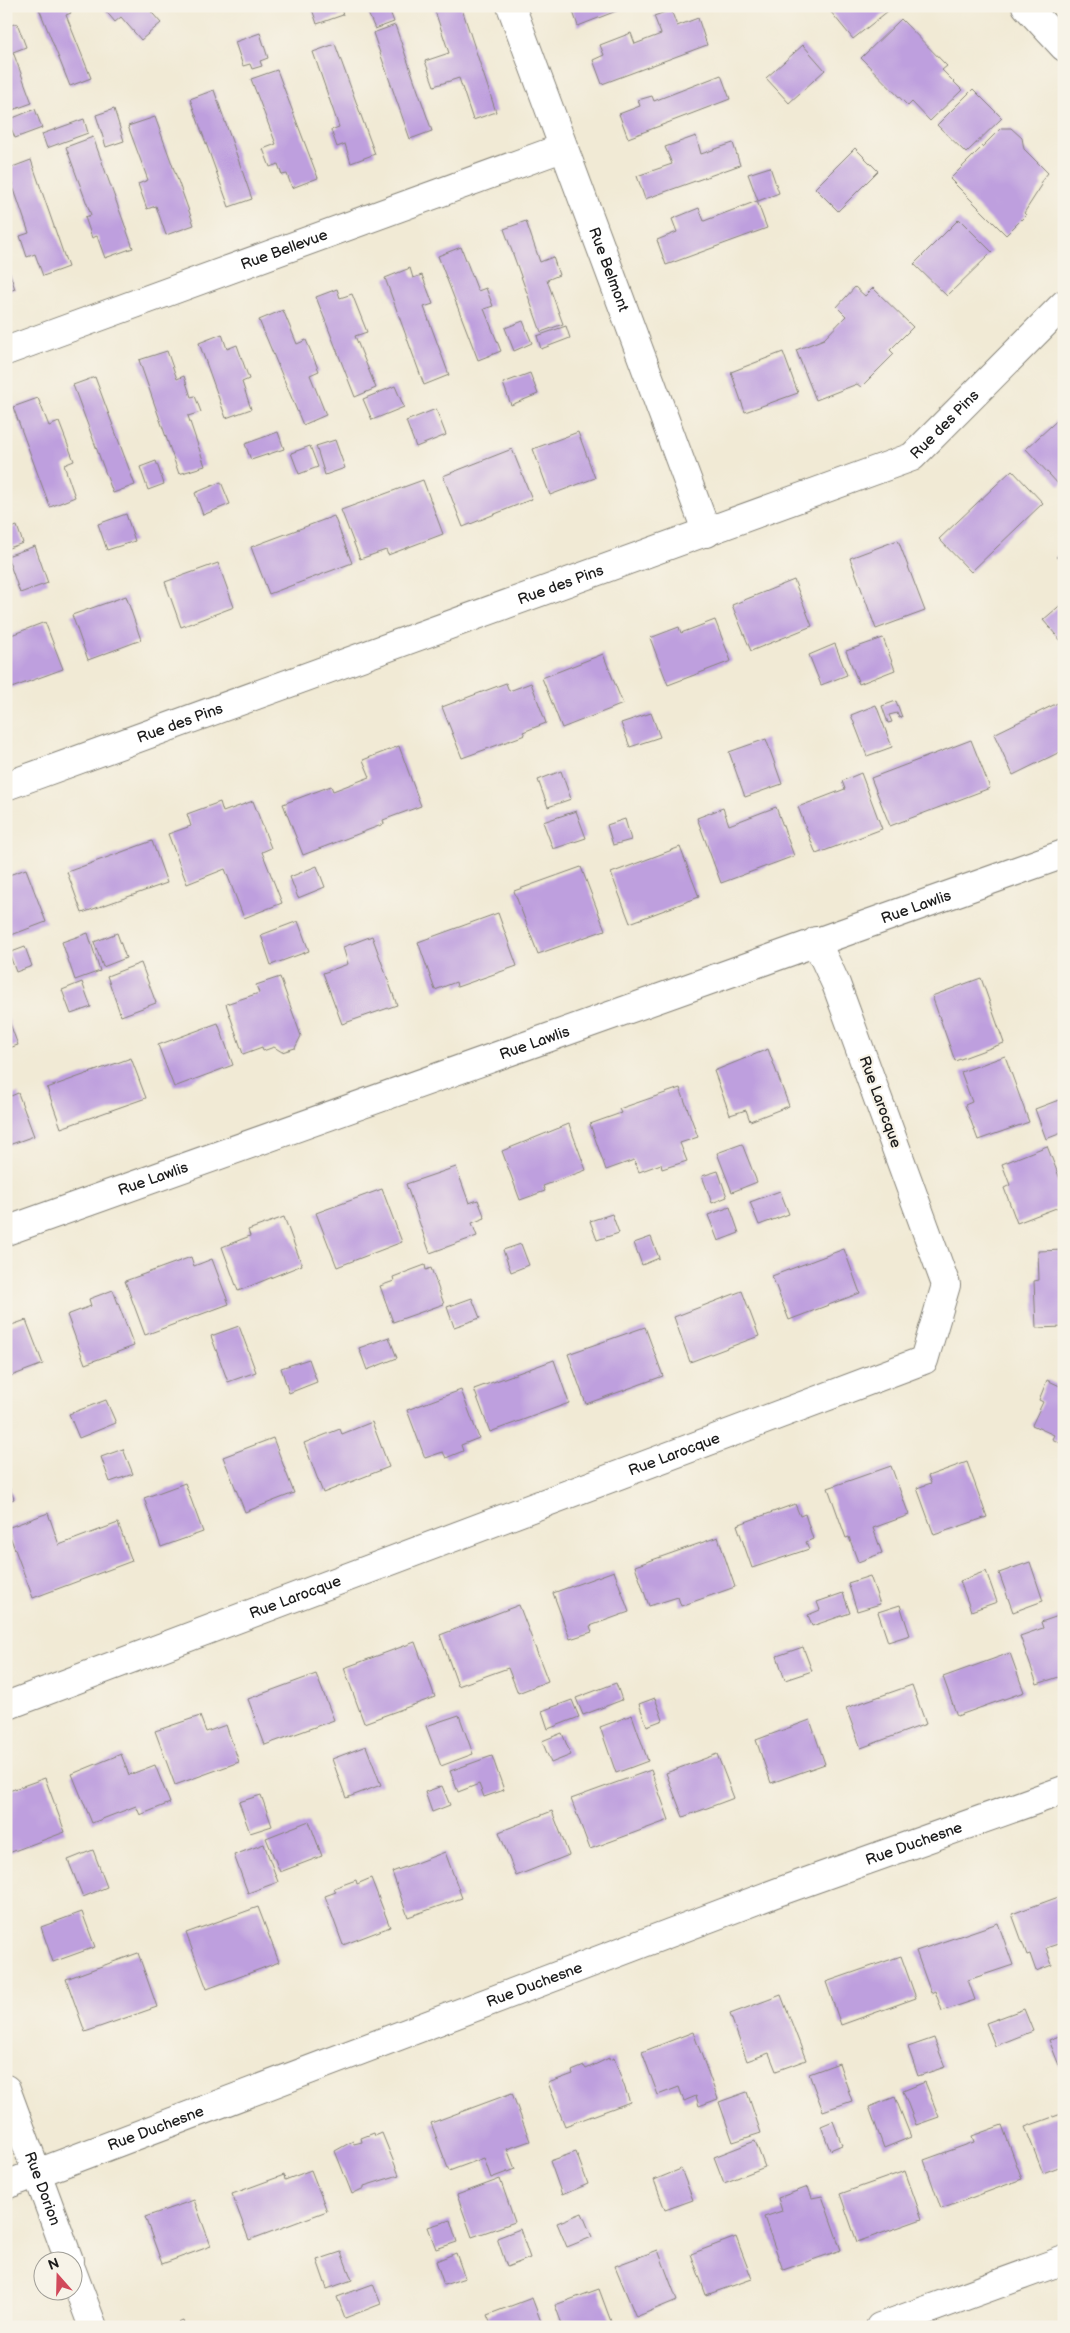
<svg xmlns="http://www.w3.org/2000/svg" width="1070" height="2333" font-family="'Balsamiq Sans',sans-serif">
	<rect width="100%" height="100%" fill="#f7f3e8"/>
	<filter id="ink" filterUnits="userSpaceOnUse"><feTurbulence type="fractalNoise" baseFrequency=".02" numOctaves="2"/><feDisplacementMap in="SourceGraphic" scale="10" xChannelSelector="R" yChannelSelector="G"/><feConvolveMatrix kernelMatrix="1 2 1 2 8 2 1 2 1" color-interpolation-filters="sRGB"/></filter>
	<filter id="wash" filterUnits="userSpaceOnUse"><feTurbulence type="fractalNoise" baseFrequency=".0096" numOctaves="4" result="noise"/><feDisplacementMap in="SourceGraphic" scale="20" xChannelSelector="R" yChannelSelector="G"/><feGaussianBlur stdDeviation="1.12" result="paint"/><feColorMatrix in="noise" values="0 0 0 0 0 0 0 0 0 0 0 0 0 0 0 0 0 1.4 0 .05"/><feComposite in="paint" operator="in"/></filter>
	<g filter="url(#wash)">
		<rect width="100%" height="100%" fill="#f1ead5"/>
		<g id="blocks">
			<path fill="#be9fde" d="M38,6H68L71,13L66,15L91,78L70,86Z
				M110,6H146L161,23L141,40L121,17L115,22L105,10Z
				M311,6H340L343,15L317,24Z
				M383,6H388L394,22L375,29L368,13Z
				M438,6H461L496,112L473,120L459,78L434,86L425,61L449,53L434,8Z
				M571,6H629L578,26Z
				M826,6H884L888,11L853,39Z
				M671,10L677,26L698,18L707,45L602,84L593,60L604,55L600,45L631,33L635,44L661,34L654,16Z
				M901,19L947,66L942,70L962,90L930,121L912,102L908,106L861,58Z
				M17,23L26,47L13,52L32,103L7,112L6,27Z
				M395,25L432,131L410,139L373,33Z
				M260,33L268,58L260,61L262,66L252,69L250,64L243,66L235,42Z
				M335,44L375,154L351,163L345,144L337,147L331,130L339,127L313,52Z
				M803,45L825,70L789,103L766,78Z
				M277,70L318,178L292,188L287,174L282,175L278,164L270,167L263,149L276,144L251,79Z
				M721,75L730,99L628,138L619,114L640,106L638,100L652,96L654,101Z
				M973,89L1002,118L966,153L937,125Z
				M214,90L252,199L229,207L190,99Z
				M35,109L42,128L15,138L8,120Z
				M114,109L124,141L106,147L96,115Z
				M155,117L194,225L166,235L156,206L147,209L138,184L148,180L128,126Z
				M84,119L88,133L47,148L42,134Z
				M1001,128H1011L1022,138L1024,149L1048,173L1040,183L1042,185L1024,213L1026,215L1006,235L950,179Z
				M696,136L701,154L733,143L740,165L645,199L637,176L672,164L665,147Z
				M93,137L133,248L105,258L97,236L92,238L85,217L91,215L66,147Z
				M855,148L878,171L838,211L815,188Z
				M31,160L68,267L43,276L35,254L27,257L20,236L29,233L7,169Z
				M770,167L779,193L758,201L748,174Z
				M757,201L767,228L666,265L657,240L677,232L672,219L699,208L704,221Z
				M959,219L992,252L947,296L914,264Z
				M526,221L540,262L553,257L559,275L547,280L563,324L541,332L504,229Z
				M461,247L478,291L486,288L493,306L484,309L501,351L478,360L438,256Z
				M6,262L15,289L6,292Z
				M410,268L413,278L422,275L433,304L424,307L449,375L424,385L385,278Z
				M855,287L865,296L873,288L913,327L890,350L894,354L861,387L857,384L816,400L796,350L824,339L846,316L837,307Z
				M337,289L340,298L352,294L367,332L355,336L376,388L355,397L316,297Z
				M283,310L297,344L306,340L319,371L310,375L326,415L303,425L259,320Z
				M523,321L532,343L514,351L505,328Z
				M566,326L570,338L541,349L537,336Z
				M222,334L227,349L237,345L249,379L242,382L251,409L226,418L199,343Z
				M167,351L177,379L184,376L191,397L195,396L201,412L188,416L205,466L179,474L139,360Z
				M783,352L798,393L745,412L731,372Z
				M530,373L538,394L511,405L503,383Z
				M95,377L135,485L113,493L73,385Z
				M395,386L404,407L372,420L363,399Z
				M38,398L49,426L59,422L74,461L64,465L75,497L50,507L13,407Z
				M436,409L446,435L416,447L406,421Z
				M1064,414V482L1060,486L1026,449Z
				M278,432L284,449L251,460L245,444Z
				M578,432L595,478L550,495L533,449Z
				M335,440L345,468L325,475L316,446Z
				M310,446L318,467L299,474L291,453Z
				M512,449L532,499L463,527L443,476Z
				M156,461L164,484L148,490L140,467Z
				M1012,470L1043,503L971,572L939,539Z
				M423,480L443,534L388,555L386,550L360,559L341,510Z
				M221,482L230,504L203,515L195,493Z
				M6,512L10,522L6,524Z
				M126,514L135,541L107,550L98,524Z
				M334,516L352,563L269,594L251,547Z
				M17,526L23,543L6,549V530Z
				M898,540L925,611L876,629L850,558Z
				M35,546L48,583L20,593L7,556Z
				M1064,549V565L1056,557Z
				M218,563L234,607L181,627L165,582Z
				M794,580L812,626L751,651L732,605Z
				M126,596L141,640L88,660L72,615Z
				M1064,602V640L1062,642L1043,620Z
				M715,620L731,661L668,685L650,638L679,627L681,633Z
				M45,622L63,669L6,690V637Z
				M883,638L895,670L859,684L846,651Z
				M835,644L847,675L821,685L809,655Z
				M603,654L623,704L562,728L542,678Z
				M506,683L509,691L531,683L546,723L523,732L525,735L462,758L442,707Z
				M1064,700V750L1013,775L994,734Z
				M896,701L902,717L899,718L897,713L889,715L892,722L888,723L882,706Z
				M876,705L892,747L867,756L851,715Z
				M651,713L660,737L630,747L621,723Z
				M766,739L782,784L745,797L729,752Z
				M971,740L990,788L890,826L871,778Z
				M399,746L421,806L383,820L384,824L303,855L283,804L331,786L333,791L370,777L363,760Z
				M561,771L571,799L548,807L538,780Z
				M861,773L882,829L816,854L798,807L845,789L842,781Z
				M253,801L271,848L262,852L282,903L244,918L225,869L187,884L168,834L191,826L187,814L220,802L223,812Z
				M776,807L794,856L721,883L697,818L723,808L729,825Z
				M576,811L586,838L553,849L543,822Z
				M625,819L631,840L613,845L607,825Z
				M152,841L167,883L82,913L67,872Z
				M680,847L699,897L630,923L611,873Z
				M317,866L325,887L298,898L290,877Z
				M581,867L605,930L538,954L514,891Z
				M26,869L46,922L6,937V876Z
				M498,913L517,966L457,987L456,982L435,990L418,942Z
				M298,921L309,951L271,965L261,935Z
				M88,933L100,971L75,980L62,942Z
				M117,933L126,958L103,967L94,942Z
				M372,936L397,1005L342,1024L323,973L348,964L343,947Z
				M25,947L32,966L16,972L9,953Z
				M141,963L156,1003L121,1016L107,976Z
				M280,977L301,1036L295,1048L282,1052L274,1047L263,1051L262,1047L243,1054L226,1004L259,993L256,985Z
				M981,978L1004,1043L955,1061L932,996Z
				M82,982L91,1007L71,1014L62,990Z
				M6,1013L18,1045L6,1049Z
				M218,1023L233,1065L174,1087L158,1045Z
				M768,1049L789,1106L750,1121L746,1110L730,1115L714,1071Z
				M1005,1056L1029,1122L978,1140L965,1105L972,1102L961,1072Z
				M131,1058L146,1098L61,1128L47,1088Z
				M6,1084L11,1096L18,1093L34,1136L6,1146Z
				M680,1088L698,1137L680,1143L687,1161L662,1169L661,1164L639,1172L634,1160L606,1170L590,1124L621,1113L619,1109Z
				M1064,1098V1132L1046,1139L1035,1109Z
				M569,1124L586,1170L543,1186L545,1191L520,1200L502,1151Z
				M742,1144L757,1182L732,1192L717,1153Z
				M1047,1146L1064,1189V1205L1017,1223L1004,1188L1010,1185L1002,1164Z
				M456,1167L469,1203L478,1200L485,1218L472,1223L477,1236L430,1253L406,1184Z
				M718,1171L727,1197L712,1203L702,1176Z
				M382,1189L402,1242L337,1267L316,1213Z
				M780,1191L789,1214L759,1225L750,1202Z
				M730,1207L739,1233L718,1241L708,1215Z
				M612,1214L619,1233L597,1240L590,1221Z
				M284,1217L302,1265L238,1291L222,1247L250,1236L248,1230Z
				M651,1237L659,1258L642,1265L634,1243Z
				M521,1244L529,1265L511,1272L503,1250Z
				M844,1249L860,1293L789,1320L772,1276Z
				M1064,1250V1327L1036,1328L1034,1281L1039,1280L1038,1251Z
				M191,1257L194,1266L212,1259L229,1304L145,1335L125,1281Z
				M425,1265L426,1270L431,1268L444,1304L393,1322L380,1286L394,1281L393,1277Z
				M113,1290L134,1346L85,1364L67,1315L91,1306L89,1299Z
				M742,1291L759,1336L690,1362L674,1317Z
				M472,1298L480,1318L454,1327L447,1307Z
				M26,1320L43,1364L6,1378V1327Z
				M239,1326L256,1372L228,1382L211,1336Z
				M645,1327L663,1376L586,1404L568,1354Z
				M389,1337L397,1358L367,1370L359,1348Z
				M309,1359L317,1382L289,1393L281,1368Z
				M554,1360L569,1403L490,1432L474,1389Z
				M1047,1380L1064,1388V1445L1052,1439L1054,1435L1032,1425L1043,1402L1039,1400Z
				M461,1390L479,1438L461,1445L463,1451L446,1458L443,1452L425,1458L407,1410Z
				M106,1400L116,1423L79,1438L69,1414Z
				M372,1422L389,1467L323,1493L304,1443L340,1429L342,1434Z
				M273,1438L294,1493L245,1512L223,1457Z
				M123,1449L133,1474L110,1482L101,1457Z
				M967,1462L987,1517L934,1535L917,1488L931,1483L928,1476Z
				M891,1466L909,1515L873,1528L882,1553L858,1562L849,1537L846,1538L828,1488Z
				M6,1479L14,1499L6,1502Z
				M185,1483L203,1532L161,1547L144,1498Z
				M795,1504L800,1516L805,1514L813,1539L806,1542L809,1549L752,1568L737,1525Z
				M48,1513L59,1545L118,1523L132,1561L33,1598L7,1528Z
				M718,1537L735,1587L681,1606L678,1597L649,1606L635,1566Z
				M1030,1562L1043,1601L1013,1612L999,1573Z
				M614,1571L629,1612L590,1626L592,1632L570,1639L553,1593Z
				M986,1571L997,1602L971,1611L960,1581Z
				M870,1576L880,1604L857,1611L848,1583Z
				M843,1593L850,1613L812,1626L808,1615L820,1610L817,1602Z
				M519,1605L548,1681L518,1693L508,1668L458,1686L440,1635Z
				M900,1605L910,1635L888,1642L878,1612Z
				M1064,1614V1680L1062,1676L1037,1684L1020,1636L1043,1628L1041,1622Z
				M415,1642L435,1697L364,1723L344,1668Z
				M803,1647L812,1671L785,1680L777,1656Z
				M1010,1653L1024,1692L957,1716L943,1677Z
				M316,1674L334,1720L265,1745L248,1699Z
				M616,1683L622,1700L583,1715L576,1698Z
				M912,1685L926,1724L861,1748L846,1708Z
				M655,1698L663,1720L647,1726L639,1704Z
				M572,1700L579,1717L548,1729L542,1711Z
				M459,1715L473,1754L441,1766L426,1726Z
				M632,1715L648,1761L616,1773L600,1727Z
				M200,1716L206,1732L226,1725L239,1762L175,1785L155,1731Z
				M810,1720L825,1764L771,1783L756,1740Z
				M562,1733L571,1755L551,1763L542,1741Z
				M366,1746L381,1785L346,1798L332,1759Z
				M121,1754L129,1775L155,1765L170,1803L140,1815L136,1806L92,1823L72,1774Z
				M717,1754L734,1798L683,1817L666,1773Z
				M492,1756L504,1790L484,1797L479,1784L458,1792L450,1771Z
				M651,1770L669,1820L590,1849L571,1799Z
				M45,1778L65,1832L6,1854V1792Z
				M442,1786L450,1805L432,1812L425,1792Z
				M261,1795L272,1826L250,1833L239,1802Z
				M552,1811L569,1855L516,1876L499,1832Z
				M309,1821L322,1856L280,1872L266,1838Z
				M264,1844L278,1882L248,1893L234,1855Z
				M93,1850L107,1887L83,1897L68,1860Z
				M445,1852L462,1898L408,1917L392,1872Z
				M371,1878L390,1927L343,1945L325,1896L336,1892L334,1888L356,1880L357,1884Z
				M1064,1895V1942L1046,1948L1052,1965L1036,1971L1030,1954L1027,1955L1012,1914Z
				M258,1907L279,1962L207,1989L186,1933Z
				M82,1912L95,1947L53,1962L41,1927Z
				M998,1923L1013,1965L968,1980L975,2000L942,2011L935,1991L931,1993L916,1951Z
				M138,1953L157,2007L85,2032L66,1979Z
				M901,1956L916,1998L841,2025L826,1982Z
				M781,1995L806,2060L776,2071L769,2053L747,2061L730,2014Z
				M1024,2009L1033,2031L995,2046L986,2023Z
				M693,2032L718,2099L699,2106L696,2096L684,2101L679,2087L658,2095L642,2052Z
				M1064,2034V2078L1049,2040Z
				M934,2038L945,2067L918,2076L908,2047Z
				M609,2058V2060L614,2058L630,2102L565,2126L548,2083L573,2074L572,2071L584,2066L586,2069Z
				M839,2063L852,2101L823,2111L809,2074Z
				M925,2082L939,2117L916,2125L903,2091Z
				M747,2092L761,2133L733,2142L719,2102Z
				M512,2093L530,2141L507,2149L515,2169L491,2178L484,2158L449,2171L431,2123Z
				M895,2097L911,2137L884,2148L869,2107Z
				M1064,2113V2165L1043,2173L1025,2127Z
				M833,2121L842,2145L830,2150L821,2126Z
				M1002,2125L1022,2179L941,2209L924,2160L974,2142L972,2136Z
				M374,2133L375,2136L382,2133L399,2175L364,2186V2188L352,2194L335,2151L353,2141L354,2144L362,2142L361,2138Z
				M755,2141L765,2167L724,2183L714,2157Z
				M576,2152L588,2184L562,2195L550,2161Z
				M681,2169L693,2200L665,2210L654,2180Z
				M311,2170L327,2211L249,2240L232,2194L284,2175L285,2180Z
				M905,2171L922,2219L857,2242L840,2194Z
				M500,2179L515,2222L472,2237L457,2195Z
				M808,2187L812,2198L822,2196L841,2250L783,2270L764,2217L782,2211L778,2198Z
				M194,2200L211,2246L162,2264L145,2217Z
				M582,2213L592,2237L567,2247L557,2223Z
				M450,2220L457,2242L436,2249L428,2227Z
				M520,2229L530,2258L507,2267L497,2238Z
				M736,2237L752,2279L706,2295L691,2254Z
				M658,2250L677,2300L636,2317L615,2266Z
				M341,2252L352,2280L327,2289L317,2260Z
				M456,2253L465,2278L444,2285L436,2261Z
				M373,2284L381,2304L345,2318L337,2297Z
				M599,2289L613,2327H563L555,2305Z
				M532,2298L543,2327H492L487,2315Z
				M183,2321L185,2327H169Z"/>
		</g>
	</g>
	<g filter="url(#ink)">
		<use href="#blocks" fill-opacity="0" stroke="#868378" stroke-width="1"/>
		<g fill="none" stroke-linecap="round" stroke-linejoin="round">
			<defs>
				<g id="minor">
					<path id="s1" d="M511,6L707,533"/>
					<path d="M1026,6L1064,47"/>
					<path id="s2" d="M6,351L562,148"/>
					<path id="s3" d="M6,786L912,457L1064,304"/>
					<path id="s4" d="M6,1231L1064,854"/>
					<path id="s5" d="M6,1706L924,1360L946,1285L836,984L816,941"/>
					<path id="s6" d="M6,2089L69,2260"/>
					<path id="s7" d="M6,2185L778,1892L1064,1790"/>
					<path d="M72,2271L93,2327"/>
					<path d="M880,2327L1064,2260"/>
				</g>
			</defs>
			<use href="#minor" stroke="#868378" stroke-width="30"/>
			<use href="#minor" stroke="#fff" stroke-width="28"/>
		</g>
	</g>
	<g text-anchor="middle" dominant-baseline="central" stroke-width="4.5" stroke-linejoin="round" paint-order="stroke">
		<g font-size="15" fill="#1c1c1c" stroke="#f7f3e8">
			<text stroke="none"><textPath href="#s2" startOffset="296">Rue Bellevue</textPath></text>
			<text stroke="none"><textPath href="#s1" startOffset="281">Rue Belmont</textPath></text>
			<text stroke="none"><textPath href="#s3" startOffset="1010">Rue des Pins</textPath></text>
			<text stroke="none"><textPath href="#s3" startOffset="590">Rue des Pins</textPath></text>
			<text stroke="none"><textPath href="#s3" startOffset="185">Rue des Pins</textPath></text>
			<text stroke="none"><textPath href="#s4" startOffset="966">Rue Lawlis</textPath></text>
			<text stroke="none"><textPath href="#s4" startOffset="561">Rue Lawlis</textPath></text>
			<text transform="translate(880 1102) rotate(70)">Rue Larocque</text>
			<text stroke="none"><textPath href="#s4" startOffset="156">Rue Lawlis</textPath></text>
			<text stroke="none"><textPath href="#s5" startOffset="714">Rue Larocque</textPath></text>
			<text stroke="none"><textPath href="#s5" startOffset="309">Rue Larocque</textPath></text>
			<text stroke="none"><textPath href="#s7" startOffset="970">Rue Duchesne</textPath></text>
			<text stroke="none"><textPath href="#s7" startOffset="565">Rue Duchesne</textPath></text>
			<text stroke="none"><textPath href="#s7" startOffset="160">Rue Duchesne</textPath></text>
			<text stroke="none"><textPath href="#s6" startOffset="106">Rue Dorion</textPath></text>
		</g>
	</g>
	<rect width="1070" height="2333" fill="none" stroke="#f7f3e8" stroke-width="25"/>
	<g transform="translate(58 2276) rotate(340)"><circle r="24" fill="#f7f3e8" stroke="#9f9d96"/>
	<path d="M0-4L9 19L0 12L-9 19Z" fill="#d1495b"/>
	<text y="-8" font-size="14" font-weight="bold" text-anchor="middle" fill="#1c1c1c">N</text>
	</g>
</svg>
